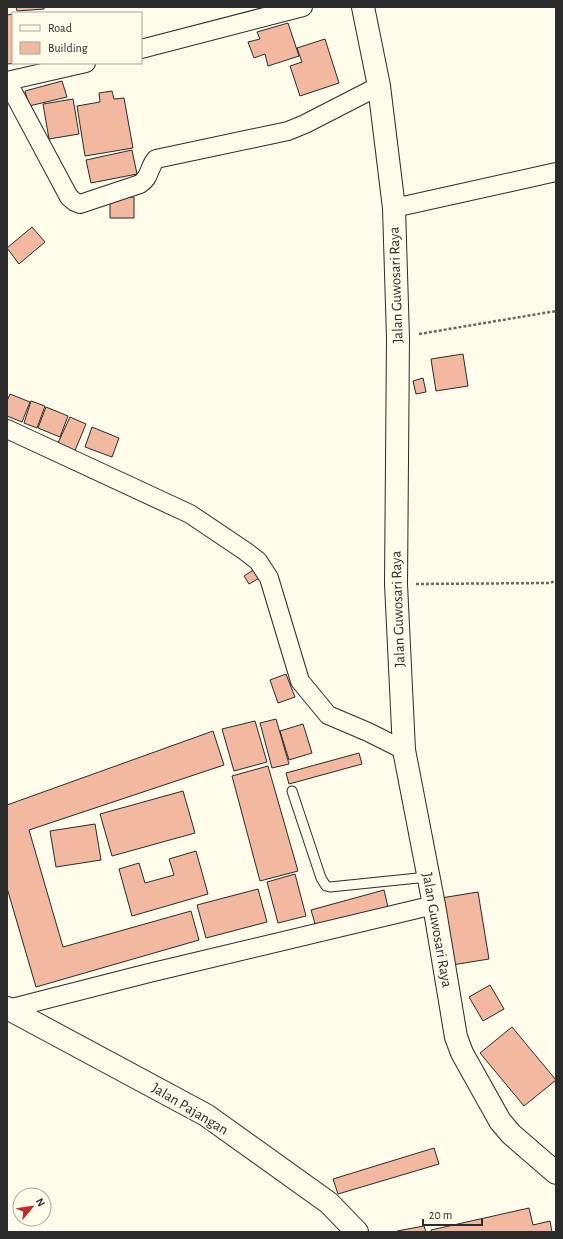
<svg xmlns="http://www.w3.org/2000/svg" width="563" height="1239" font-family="'Alegreya Sans',sans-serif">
	<rect width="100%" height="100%" fill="#fdfbea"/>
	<path fill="#f2b8a0" stroke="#2b2b2b" d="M16,7H44V9L17,11Z
		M13,14V63H21L7,64V15Z
		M288,23L299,56L268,66L265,54L254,58L248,42L260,39L257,32Z
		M325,39L339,83L300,96L290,66L302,62L297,48Z
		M62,81L67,97L29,106L25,91Z
		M112,91L114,99L124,98L133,148L85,156L77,106L100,102L99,93Z
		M73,99L79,134L49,139L43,104Z
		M132,150L137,174L91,183L86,160Z
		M110,197H134V218H110Z
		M32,227L45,242L19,264L7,248Z
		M463,354L468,386L436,391L431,359Z
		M423,378L426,392L416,394L413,381Z
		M10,394L30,402L22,422L7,416V401Z
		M31,401L45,406L37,428L24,423Z
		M46,407L68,416L60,437L38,428Z
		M70,417L86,424L74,453L57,445Z
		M92,427L119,438L112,457L85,447Z
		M258,567L263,576L249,584L244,576Z
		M286,674L295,697L278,703L270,680Z
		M276,719L289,764L272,768L260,723Z
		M255,721L267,762L234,771L222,729Z
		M303,724L312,753L289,760L280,731Z
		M213,731L224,765L29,830L63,947L191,911L199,940L36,987L7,888V805Z
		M359,753L362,764L289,784L286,773Z
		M268,766L298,871L260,881L232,776Z
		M183,791L195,833L112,856L100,814Z
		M95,824L101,860L56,867L50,831Z
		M196,851L208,894L132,916L119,869L139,863L145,883L174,875L169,859Z
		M295,874L306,916L278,923L267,882Z
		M258,889L267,922L206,938L197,905Z
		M384,890L388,907L316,927L311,910Z
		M478,892L489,959L452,965L441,898Z
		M490,985L504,1009L483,1021L469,997Z
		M512,1027L556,1080L524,1106L480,1053Z
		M434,1148L439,1164L338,1194L333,1179Z
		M529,1208L533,1225L550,1221L552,1232H432L431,1230Z
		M424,1226L426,1232H397V1231Z"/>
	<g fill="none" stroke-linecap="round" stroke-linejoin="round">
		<defs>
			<path id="lane" d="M292,791L321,878L326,886L330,887L428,877"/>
			<path id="street" d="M141,49L303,7
				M7,81L69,197L75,202L80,204L140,184C151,177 148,168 156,159L288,131L305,124L379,86
				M7,81L86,63
				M394,208L556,172
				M7,429L190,514L245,551L258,561L269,578L300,681L328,715L368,732L404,750
				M8,1009L149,973L434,905"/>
			<path id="secondary" d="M363,7L379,86L394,208L398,338L396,584L404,750L434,905L456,1037L462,1053L500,1121L511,1134L556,1173
				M7,1008L206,1115L329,1203L357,1232"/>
		</defs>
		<use href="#lane" stroke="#2b2b2b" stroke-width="11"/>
		<use href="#street" stroke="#2b2b2b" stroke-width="20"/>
		<use href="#secondary" stroke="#2b2b2b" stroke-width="24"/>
		<path stroke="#6a6964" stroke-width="2.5" stroke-dasharray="3 2" stroke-linecap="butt" d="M419,334L556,311
			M416,584L549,583L556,581"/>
		<use href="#lane" stroke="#fdfbea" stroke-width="9"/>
		<use href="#street" stroke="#fdfbea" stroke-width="18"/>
		<use href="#secondary" stroke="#fdfbea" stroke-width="22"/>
	</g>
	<g text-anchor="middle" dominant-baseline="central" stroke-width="3" stroke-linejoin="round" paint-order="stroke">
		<g font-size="15" fill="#2b2b2b" stroke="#fdfbea">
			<text transform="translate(396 285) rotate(-92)">Jalan Guwosari Raya</text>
			<text transform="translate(398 609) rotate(-92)">Jalan Guwosari Raya</text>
			<text transform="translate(437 930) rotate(80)">Jalan Guwosari Raya</text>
			<text transform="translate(190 1109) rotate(31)">Jalan Pajangan</text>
		</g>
	</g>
	<rect width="563" height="1239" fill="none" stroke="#2b2b2b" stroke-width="16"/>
	<rect x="12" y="12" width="130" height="52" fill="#fdfbea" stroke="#a9a89e"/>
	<rect x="20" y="25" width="20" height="6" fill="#fdfbea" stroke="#a9a89e"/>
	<text x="48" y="32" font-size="12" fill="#2b2b2b">Road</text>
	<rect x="20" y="42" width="20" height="12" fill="#f2b8a0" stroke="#a9a89e"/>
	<text x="48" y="52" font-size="12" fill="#2b2b2b">Building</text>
	<g transform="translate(32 1207) rotate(61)"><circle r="19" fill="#fdfbea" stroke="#a9a89e"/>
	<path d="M0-3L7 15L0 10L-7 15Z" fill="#c62828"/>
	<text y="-6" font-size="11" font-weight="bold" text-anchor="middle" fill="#2b2b2b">N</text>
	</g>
	<path d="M423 1219v6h59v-6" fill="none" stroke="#2b2b2b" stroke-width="2"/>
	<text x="429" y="1219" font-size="12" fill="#2b2b2b" stroke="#fdfbea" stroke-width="3" paint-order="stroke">20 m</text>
</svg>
